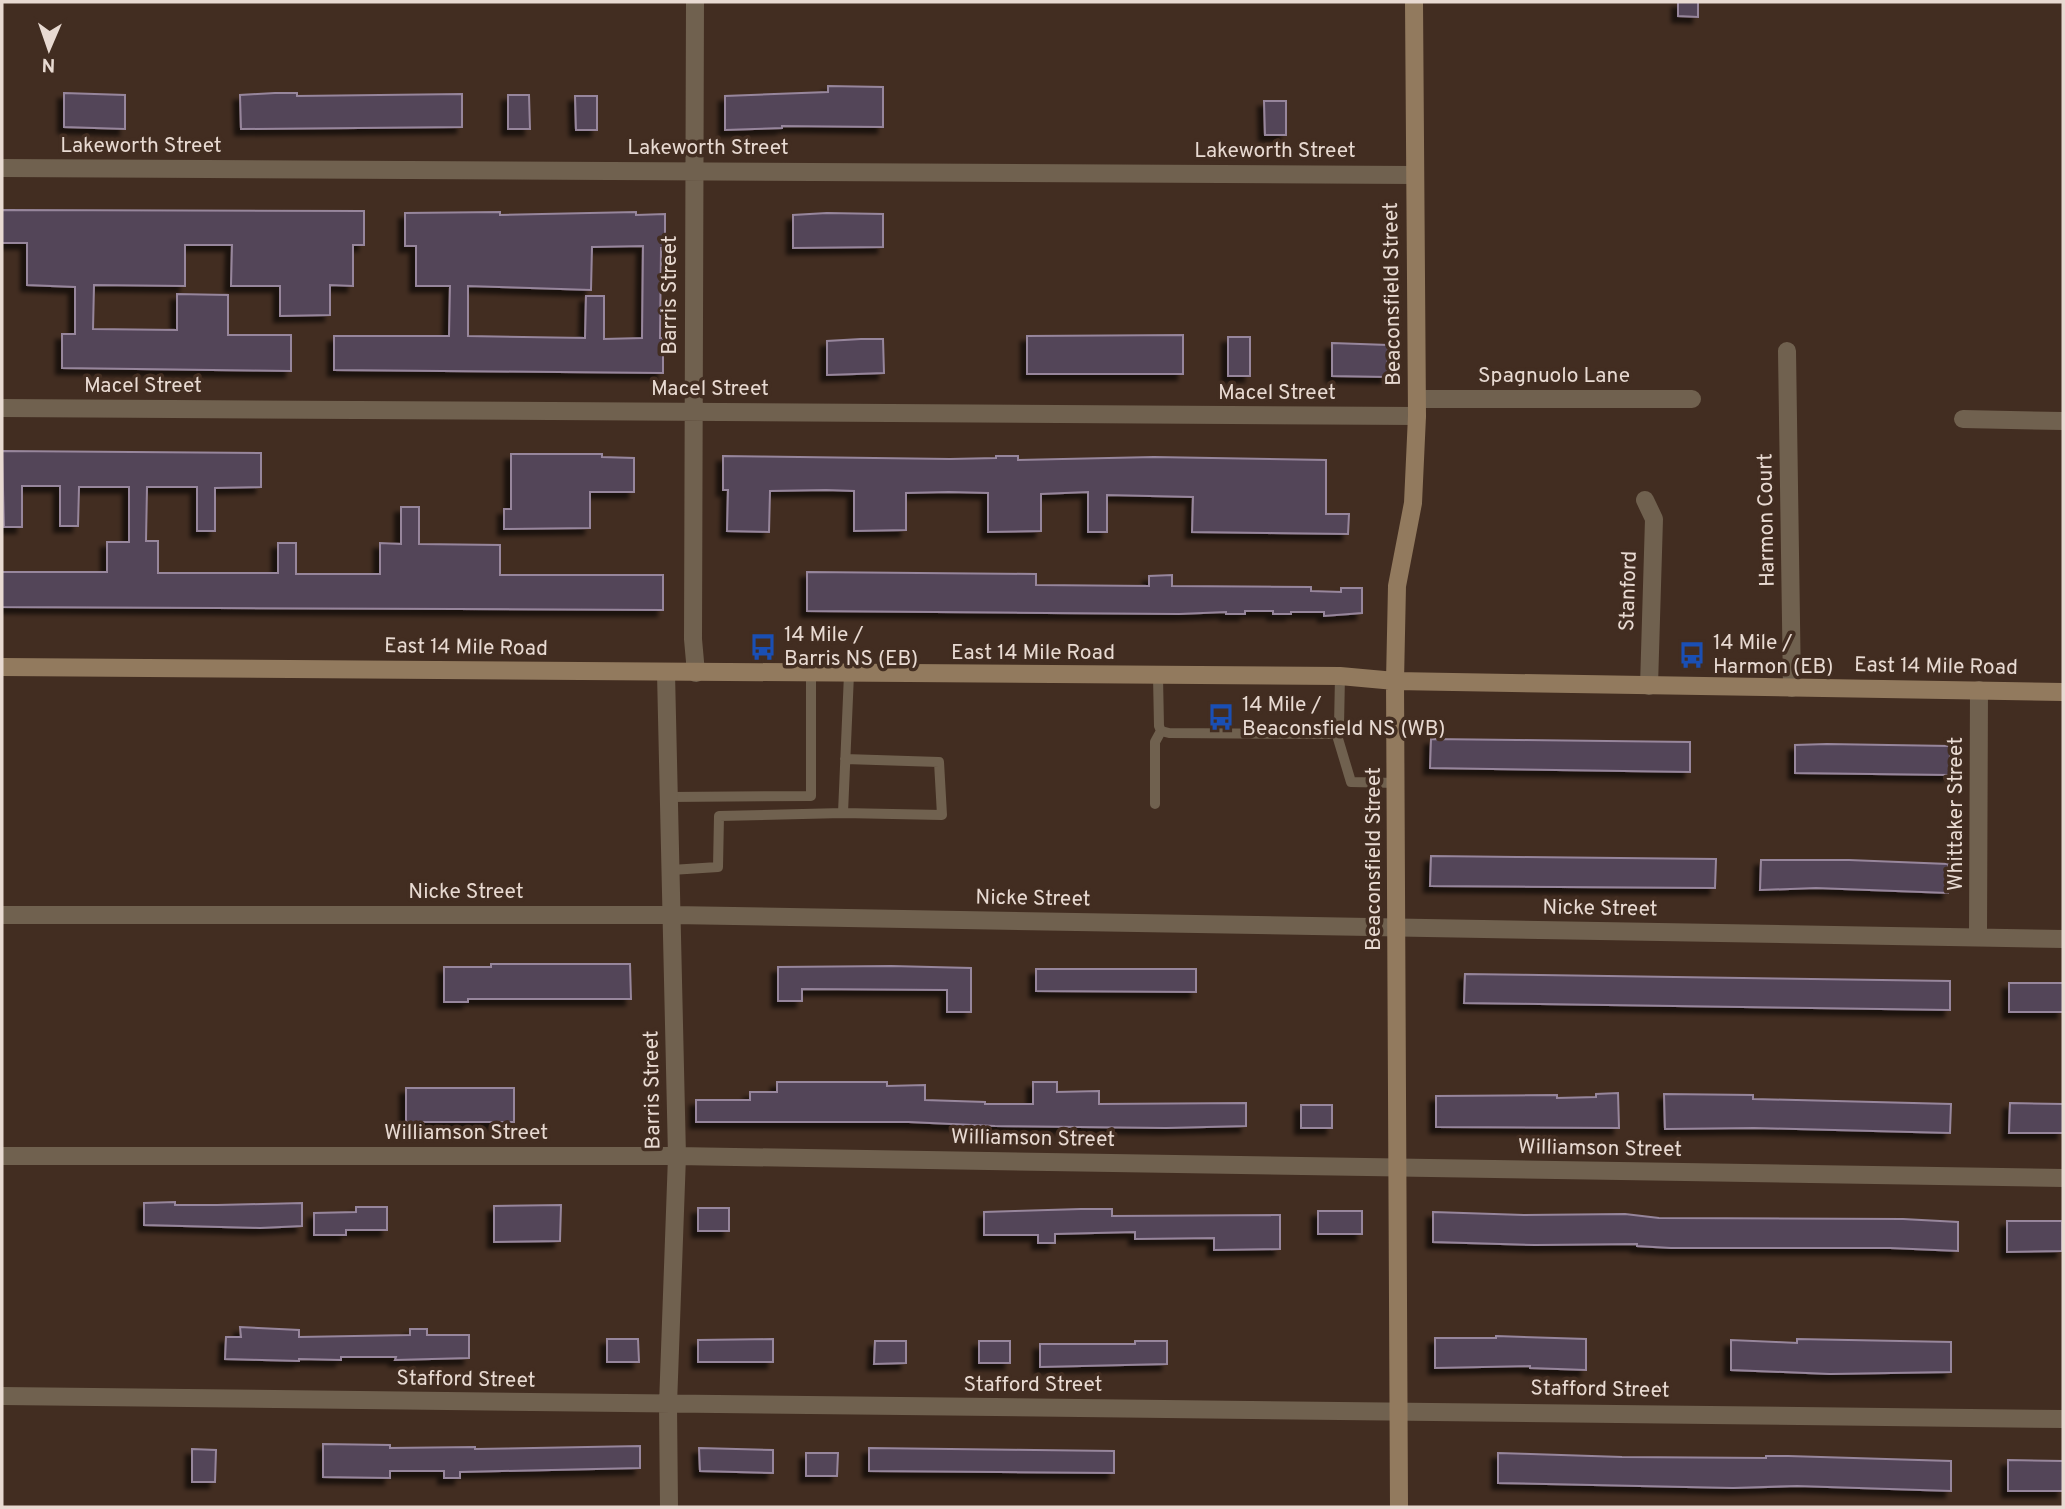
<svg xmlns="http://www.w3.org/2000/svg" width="2065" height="1509" font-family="Overpass,sans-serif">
	<defs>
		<filter id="shadow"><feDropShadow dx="-6" dy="6" stdDeviation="2" flood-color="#0009"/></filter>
	</defs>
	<rect width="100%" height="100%" fill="#422d21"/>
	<path fill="#534458" stroke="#97869c" stroke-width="2" fill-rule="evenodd" filter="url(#shadow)" d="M1678,2H1698V17L1678,16Z
		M828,86L883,87V127L782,126V128L725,130V96L828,92Z
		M64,93L125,95V129L64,127Z
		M275,93H297V96L462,94V127L241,129L240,95Z
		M508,95H529L530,129H508Z
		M575,96H597V130H576Z
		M1264,101H1286V135H1265Z
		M2,210L364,211V245H353V286L330,285V315L280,316V286H231L232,245H185V286L94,285L93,329L177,330V294L228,295V335H291V371L62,368V334H75V287L27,285V243H2Z
		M500,212V215L636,212V215L665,214V248H661L660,338H663V373L334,370V336H449L450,286H416V246H405V213ZM643,246L642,338L604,339V296H586L585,338L468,336V286L591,290L592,247Z
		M827,213L883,214V247L793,248V215Z
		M1183,335V374H1027V336Z
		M1228,337H1250V376H1228Z
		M861,339H883L884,373L827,375V341Z
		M1332,343L1388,345L1387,377L1332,376Z
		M2,451L261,453V487L215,488V531H197V487H147L146,541H158V573H278V543H296V574H380V543L401,544V507H419V544L500,545V575H663V610L2,607V572H107V542H129V487H79L78,526H60V486H22V527H4Z
		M511,454H602V457L634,458V492H590V528L504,529V509H511Z
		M723,456L950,459L996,458V456H1018V460L1154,457L1326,460V514H1349L1348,534L1192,532L1193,497L1107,495V532H1088V492L1041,494V531L988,532V493L949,492L906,493V530L854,531V491L826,490L770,491L769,532L727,531L728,490H723Z
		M807,572L1036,574V585L1149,586V576L1172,575V586L1311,587V591L1341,592V588H1362V613L1324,616V612H1291V614H1273V611H1245V614H1226V612L1179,614L807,611Z
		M1431,739L1690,742V772L1430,768Z
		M1827,744L1950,746V775L1795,773V745Z
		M1431,856L1716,859L1715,888L1430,886Z
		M1761,860H1849L1948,864V893L1816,888L1760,890Z
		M491,964H630L631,999H468V1002H444V967H491Z
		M891,966L971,968V1012H947V990L802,989V1001H778V967Z
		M1036,969H1196V992L1036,991Z
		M1465,974L1950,981V1010L1464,1003Z
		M2009,983H2063V1012H2009Z
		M777,1082H887V1086L925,1085V1100L985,1102V1104H1033V1082H1057V1092L1099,1091V1104L1246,1103V1126L1166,1128L995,1126L909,1122H696V1100H750V1092H777Z
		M406,1088H514V1122H406Z
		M1618,1093L1619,1128L1436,1127V1096L1557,1095V1098L1596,1097V1094Z
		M1664,1094L1753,1095V1099L1951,1104L1950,1133L1754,1128L1665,1129Z
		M2010,1103L2063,1104V1133H2009Z
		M1301,1105H1332V1128H1301Z
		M175,1202V1205H217L302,1203V1226L260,1228L144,1225V1203Z
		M561,1205L560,1241L494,1242V1206Z
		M356,1207H387V1230H346V1235H314V1213L356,1212Z
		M698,1208H729V1231H698Z
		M1081,1209H1112V1216L1280,1215V1249L1214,1250V1238L1135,1239V1232L1055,1234V1243H1038V1235H984V1212Z
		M1318,1211H1362V1234H1318Z
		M1433,1212L1524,1215L1625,1214L1659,1218L1903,1219L1958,1222V1251L1890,1248H1671L1637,1246V1244L1535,1245L1433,1242Z
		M2007,1221H2062V1251L2007,1252Z
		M240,1327L299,1330V1337L410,1335V1329H427V1335H469V1358L395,1360L396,1357H341V1360L299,1359V1361L225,1359L226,1337H241Z
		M1496,1336L1586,1339V1370L1530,1368V1366L1435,1368V1338H1496Z
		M607,1339H638L639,1362H607Z
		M773,1339V1362H698V1340Z
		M1797,1339L1951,1342V1372L1830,1374L1731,1370V1340L1797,1343Z
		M875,1341H906V1363L874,1364Z
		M979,1341H1010V1363H979Z
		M1135,1341H1167V1364L1040,1367V1344H1135Z
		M323,1444L390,1445V1448L475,1447V1449L640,1446V1468L460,1472V1478H444V1471H390V1478L323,1477Z
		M699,1448L773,1450V1473L700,1471Z
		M869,1448L1114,1451V1473L869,1471Z
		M192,1449L216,1450L215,1482H192Z
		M806,1453H838L837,1476H806Z
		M1498,1453L1622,1457L1766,1458V1456H1788L1951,1461V1491L1797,1486L1733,1488L1498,1483Z
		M2008,1460L2063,1461V1491H2008Z"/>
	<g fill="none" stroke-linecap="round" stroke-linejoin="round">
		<path stroke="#70614f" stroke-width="10" d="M1158,677L1159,726L1161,731L1169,733L1330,734L1336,732L1339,726L1340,676
			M1336,732L1351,782L1396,783
			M669,797L811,796V674
			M1155,804V742L1161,731
			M843,813L942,815L939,762L845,759
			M671,870L718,867L719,816L843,813L849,674"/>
		<path stroke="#70614f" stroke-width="18" d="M695,2L693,639L696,673
			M2,168L1414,175
			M1787,351L1792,688
			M1417,399H1692
			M2,408L1417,416
			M1963,419L2063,421
			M1645,500L1654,519L1649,686
			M666,673L677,1156L668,1405L669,1507
			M2,915H673L2063,939
			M1978,937L1979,690
			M2,1156H677L2063,1178
			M2,1396L2063,1419"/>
		<path stroke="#927a5e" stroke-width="18" d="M2,667L1340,676L1395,681L2063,692
			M1399,1507L1395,681L1397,586L1413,503L1417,416L1414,2"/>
	</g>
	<defs>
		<symbol id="bus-bare" viewBox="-9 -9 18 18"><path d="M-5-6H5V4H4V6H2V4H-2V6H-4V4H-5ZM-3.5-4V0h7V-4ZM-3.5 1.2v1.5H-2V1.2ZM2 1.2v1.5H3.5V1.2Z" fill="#1a4fb4" stroke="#422d21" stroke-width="2.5" paint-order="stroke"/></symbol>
	</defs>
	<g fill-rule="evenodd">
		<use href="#bus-bare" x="744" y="628" width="38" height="38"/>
		<use href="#bus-bare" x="1673" y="636" width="38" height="38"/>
		<use href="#bus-bare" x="1202" y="698" width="38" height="38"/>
	</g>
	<g text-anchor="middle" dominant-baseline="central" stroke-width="7" stroke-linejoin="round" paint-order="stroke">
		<g font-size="21" fill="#e8dad2" stroke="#422d21">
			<text x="141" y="146">Lakeworth Street</text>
			<text x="708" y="148">Lakeworth Street</text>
			<text x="1275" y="151">Lakeworth Street</text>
			<text transform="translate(1393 294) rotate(-91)">Beaconsfield Street</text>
			<text transform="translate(670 295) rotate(-90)">Barris Street</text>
			<text x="1554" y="376">Spagnuolo Lane</text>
			<text x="143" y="386">Macel Street</text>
			<text x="710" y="389">Macel Street</text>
			<text x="1277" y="393">Macel Street</text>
			<text transform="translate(1767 520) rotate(-91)">Harmon Court</text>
			<text transform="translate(1629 591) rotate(-88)">Stanford</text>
			<text transform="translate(466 648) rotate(1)">East 14 Mile Road</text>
			<text x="1033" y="653">East 14 Mile Road</text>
			<text transform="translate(1936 667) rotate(1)">East 14 Mile Road</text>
			<text transform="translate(1956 814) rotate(-90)">Whittaker Street</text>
			<text transform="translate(1374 859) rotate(-90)">Beaconsfield Street</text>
			<text x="466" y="892">Nicke Street</text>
			<text transform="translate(1033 899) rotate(1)">Nicke Street</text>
			<text transform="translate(1600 909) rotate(1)">Nicke Street</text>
			<text transform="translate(653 1090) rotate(-91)">Barris Street</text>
			<text x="466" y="1133">Williamson Street</text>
			<text transform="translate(1033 1139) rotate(1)">Williamson Street</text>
			<text transform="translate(1600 1149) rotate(1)">Williamson Street</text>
			<text transform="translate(466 1380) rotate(1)">Stafford Street</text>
			<text x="1033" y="1385">Stafford Street</text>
			<text transform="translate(1600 1390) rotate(1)">Stafford Street</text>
		</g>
		<g font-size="21" fill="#e8dad2" stroke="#422d21" text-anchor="start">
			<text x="784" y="635">14 Mile /<tspan x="784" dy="24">Barris NS (EB)</tspan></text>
			<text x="1713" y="643">14 Mile /<tspan x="1713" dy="24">Harmon (EB)</tspan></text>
			<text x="1242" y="705">14 Mile /<tspan x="1242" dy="24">Beaconsfield NS (WB)</tspan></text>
		</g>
	</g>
	<rect width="2065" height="1509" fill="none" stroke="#e8dad2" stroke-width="7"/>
	<g transform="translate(49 49) rotate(182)" stroke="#422d21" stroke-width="5" paint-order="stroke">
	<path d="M0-5L12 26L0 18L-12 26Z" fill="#e8dad2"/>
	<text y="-10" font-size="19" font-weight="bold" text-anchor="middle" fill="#e8dad2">N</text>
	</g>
</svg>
